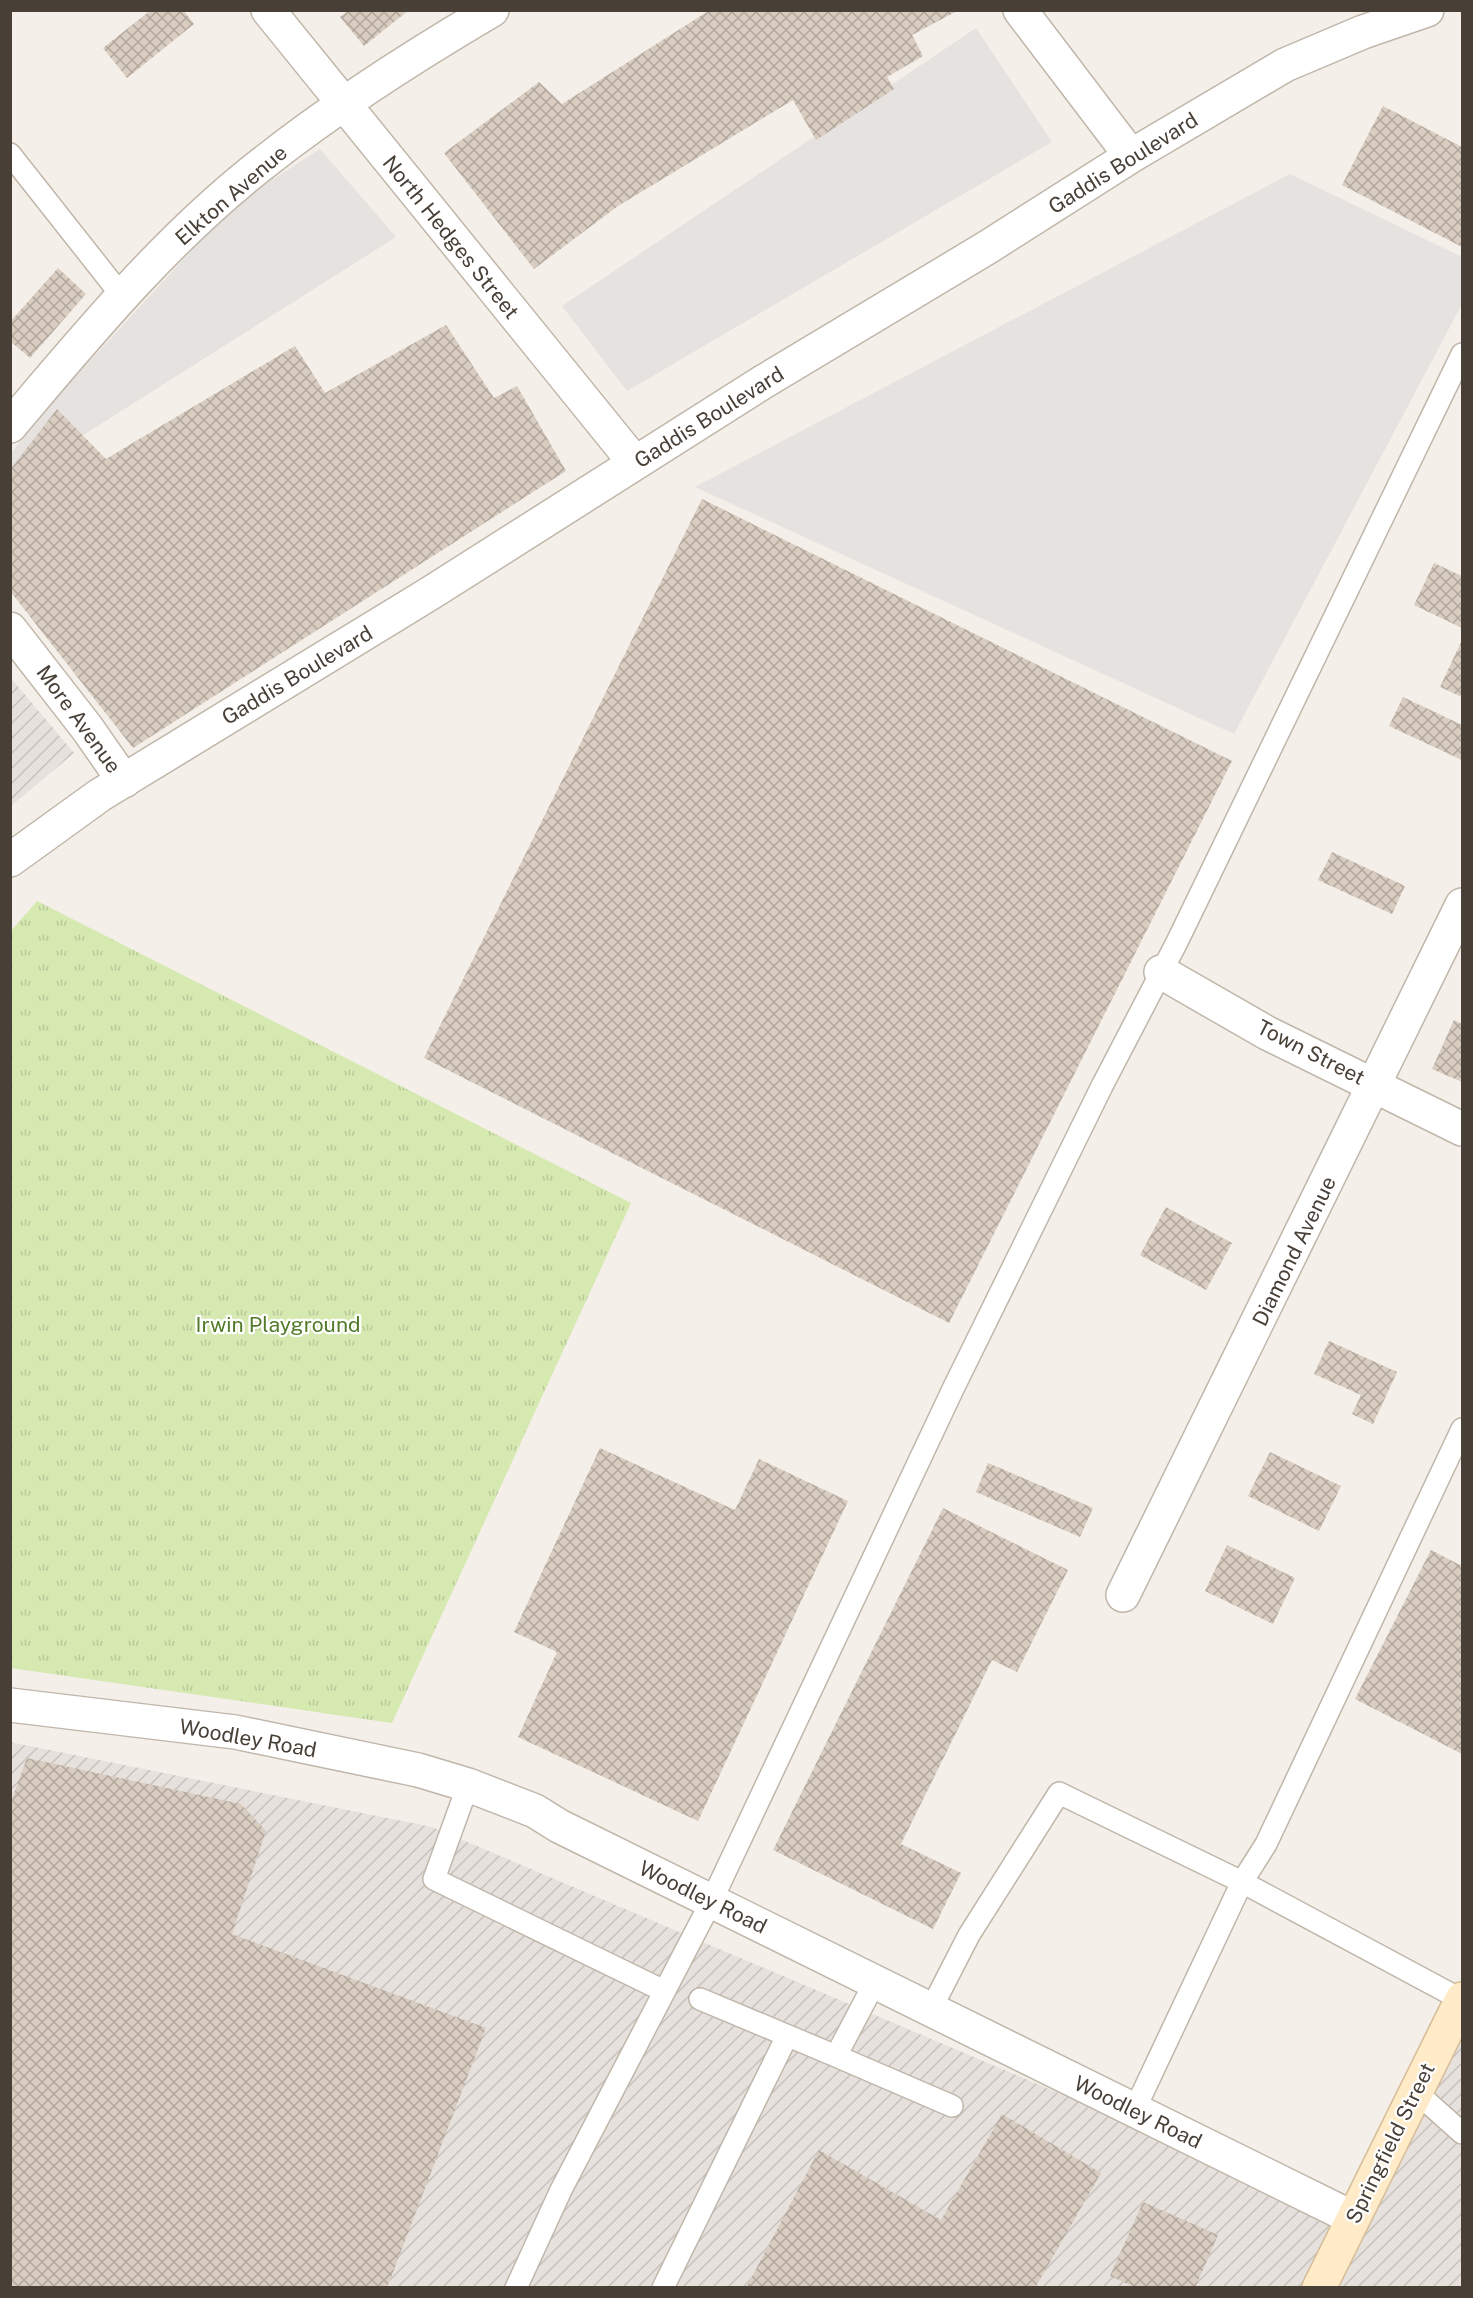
<svg xmlns="http://www.w3.org/2000/svg" width="1473" height="2298" font-family="'Public Sans',sans-serif">
	<defs>
		<pattern id="industrial-furrows" width="10" height="10" patternUnits="userSpaceOnUse" patternTransform="scale(1.5)"><rect width="10" height="10" fill="#e7e1dd"/><path d="M-1 1l2-2M0 10L10 0M9 11l2-2" fill="none" stroke="#c8c2be"/></pattern>
		<pattern id="park-tufts" width="24" height="20" patternUnits="userSpaceOnUse" patternTransform="scale(1.5)"><rect width="24" height="20" fill="#d6e9b1"/><path d="M3 7l-1-3M5 7V3M7 7l1-3M15 17l-1-3M17 17v-4M19 17l1-3" fill="none" stroke="#b9c999"/></pattern>
		<pattern id="building-cross-hatch" width="8" height="8" patternUnits="userSpaceOnUse" patternTransform="scale(1.5)"><rect width="8" height="8" fill="#d9ccc0"/><path d="M0 0l8 8M0 8l8-8" fill="none" stroke="#b2a79d"/></pattern>
	</defs>
	<rect width="100%" height="100%" fill="#f4efe8"/>
	<path fill="url(#industrial-furrows)" d="M10,677L74,753L11,806H10Z
		M10,1742L432,1827L1353,2218L1462,2000V2287H11Z"/>
	<path fill="url(#park-tufts)" d="M37,901L631,1203L392,1723L11,1668L10,932Z"/>
	<path fill="#e5e2e0" d="M976,28L1052,142L627,391L562,306Z
		M320,149L396,237L58,451L11,554V453L59,395L233,205Z
		M1290,174L1462,257V304L1234,734L695,487Z"/>
	<path fill="url(#building-cross-hatch)" d="M151,10H183L194,24L127,78L103,48Z
		M349,10H409L364,46L340,17Z
		M710,10H959L912,35L923,56L887,77L894,89L816,140L793,100L618,206L534,269L444,153L539,82L562,104Z
		M1383,106L1462,147V247L1342,185Z
		M58,268L86,294L30,358L10,341V322Z
		M446,325L494,398L517,386L566,471L133,748L10,591V470L57,409L106,459L295,346L325,393Z
		M702,499L1232,761L949,1323L424,1058Z
		M1434,563L1462,576V628L1414,605Z
		M1461,642L1462,643V697L1440,687Z
		M1403,697L1462,725V760L1389,726Z
		M1332,852L1405,886L1392,914L1318,880Z
		M1454,1020L1462,1024V1082L1432,1069Z
		M1166,1207L1232,1243L1206,1290L1140,1255Z
		M1329,1341L1397,1372L1373,1424L1352,1414L1361,1395L1314,1374Z
		M600,1448L735,1510L759,1459L848,1501L698,1821L518,1737L557,1652L514,1632Z
		M1270,1452L1341,1486L1319,1531L1248,1496Z
		M988,1463L1093,1508L1080,1537L976,1492Z
		M943,1508L1068,1570L1017,1672L992,1660L901,1844L961,1873L933,1929L773,1850Z
		M1227,1545L1295,1578L1273,1624L1205,1591Z
		M1431,1550L1462,1566V1754L1355,1699Z
		M27,1758L241,1804L266,1831L232,1934L486,2028L387,2288H10V1805Z
		M1002,2114L1101,2173L1035,2288H746L819,2150L941,2220Z
		M1143,2202L1218,2235L1195,2288H1136L1110,2276Z"/>
	<g fill="none" stroke-linecap="round" stroke-linejoin="round">
		<defs>
			<path id="lane" d="M10,154L122,296
				M468,1785L434,1879L664,1991
				M875,1982L836,2056L952,2106
				M700,1999L836,2056
				M931,2009L969,1935L1059,1793L1242,1882L1462,2000
				M1415,2091L1462,2133
				M1134,2111L1242,1882L1266,1844L1462,1429
				M516,2288L561,2190L711,1902L953,1389L1102,1086L1177,942L1462,354
				M663,2288L787,2036"/>
			<path id="street" d="M268,10L635,463
				M1020,10L1131,156
				M10,426C88,334 166,239 262,164C334,107 412,57 492,10
				M10,629L87,728L124,781
				M10,860L100,795L429,594L763,382L988,247L1131,156L1285,65L1363,32L1427,10
				M1161,972L1267,1033L1462,1129
				M1123,1595L1462,905
				M10,1705L235,1732L418,1770L468,1785L535,1811L559,1826L1353,2218"/>
			<path id="secondary" d="M1319,2288L1462,1999"/>
		</defs>
		<use href="#lane" stroke="#c0b6aa" stroke-width="24"/>
		<use href="#street" stroke="#c0b6aa" stroke-width="36"/>
		<use href="#secondary" stroke="#d4bd98" stroke-width="36"/>
		<use href="#lane" stroke="#fff" stroke-width="21"/>
		<use href="#street" stroke="#fff" stroke-width="33"/>
		<use href="#secondary" stroke="#ffebc7" stroke-width="33"/>
	</g>
	<g text-anchor="middle" dominant-baseline="central" stroke-width="4.5" stroke-linejoin="round" paint-order="stroke">
		<g font-size="21" fill="#483f37" stroke="#fff">
			<text transform="translate(1123 163) rotate(-32)">Gaddis Boulevard</text>
			<text transform="translate(231 195) rotate(-41)">Elkton Avenue</text>
			<text transform="translate(451 237) rotate(51)">North Hedges Street</text>
			<text transform="translate(709 417) rotate(-32)">Gaddis Boulevard</text>
			<text transform="translate(297 675) rotate(-31)">Gaddis Boulevard</text>
			<text transform="translate(79 719) rotate(54)">More Avenue</text>
			<text transform="translate(1311 1052) rotate(27)">Town Street</text>
			<text transform="translate(1294 1251) rotate(-64)">Diamond Avenue</text>
			<text transform="translate(248 1738) rotate(10)">Woodley Road</text>
			<text transform="translate(703 1897) rotate(26)">Woodley Road</text>
			<text transform="translate(1138 2112) rotate(26)">Woodley Road</text>
			<text transform="translate(1390 2143) rotate(-64)">Springfield Street</text>
		</g>
		<g font-size="21" fill="#527a29" stroke="#fff">
			<text x="278" y="1324">Irwin Playground</text>
		</g>
	</g>
	<rect width="1473" height="2298" fill="none" stroke="#483f37" stroke-width="24"/>
</svg>
